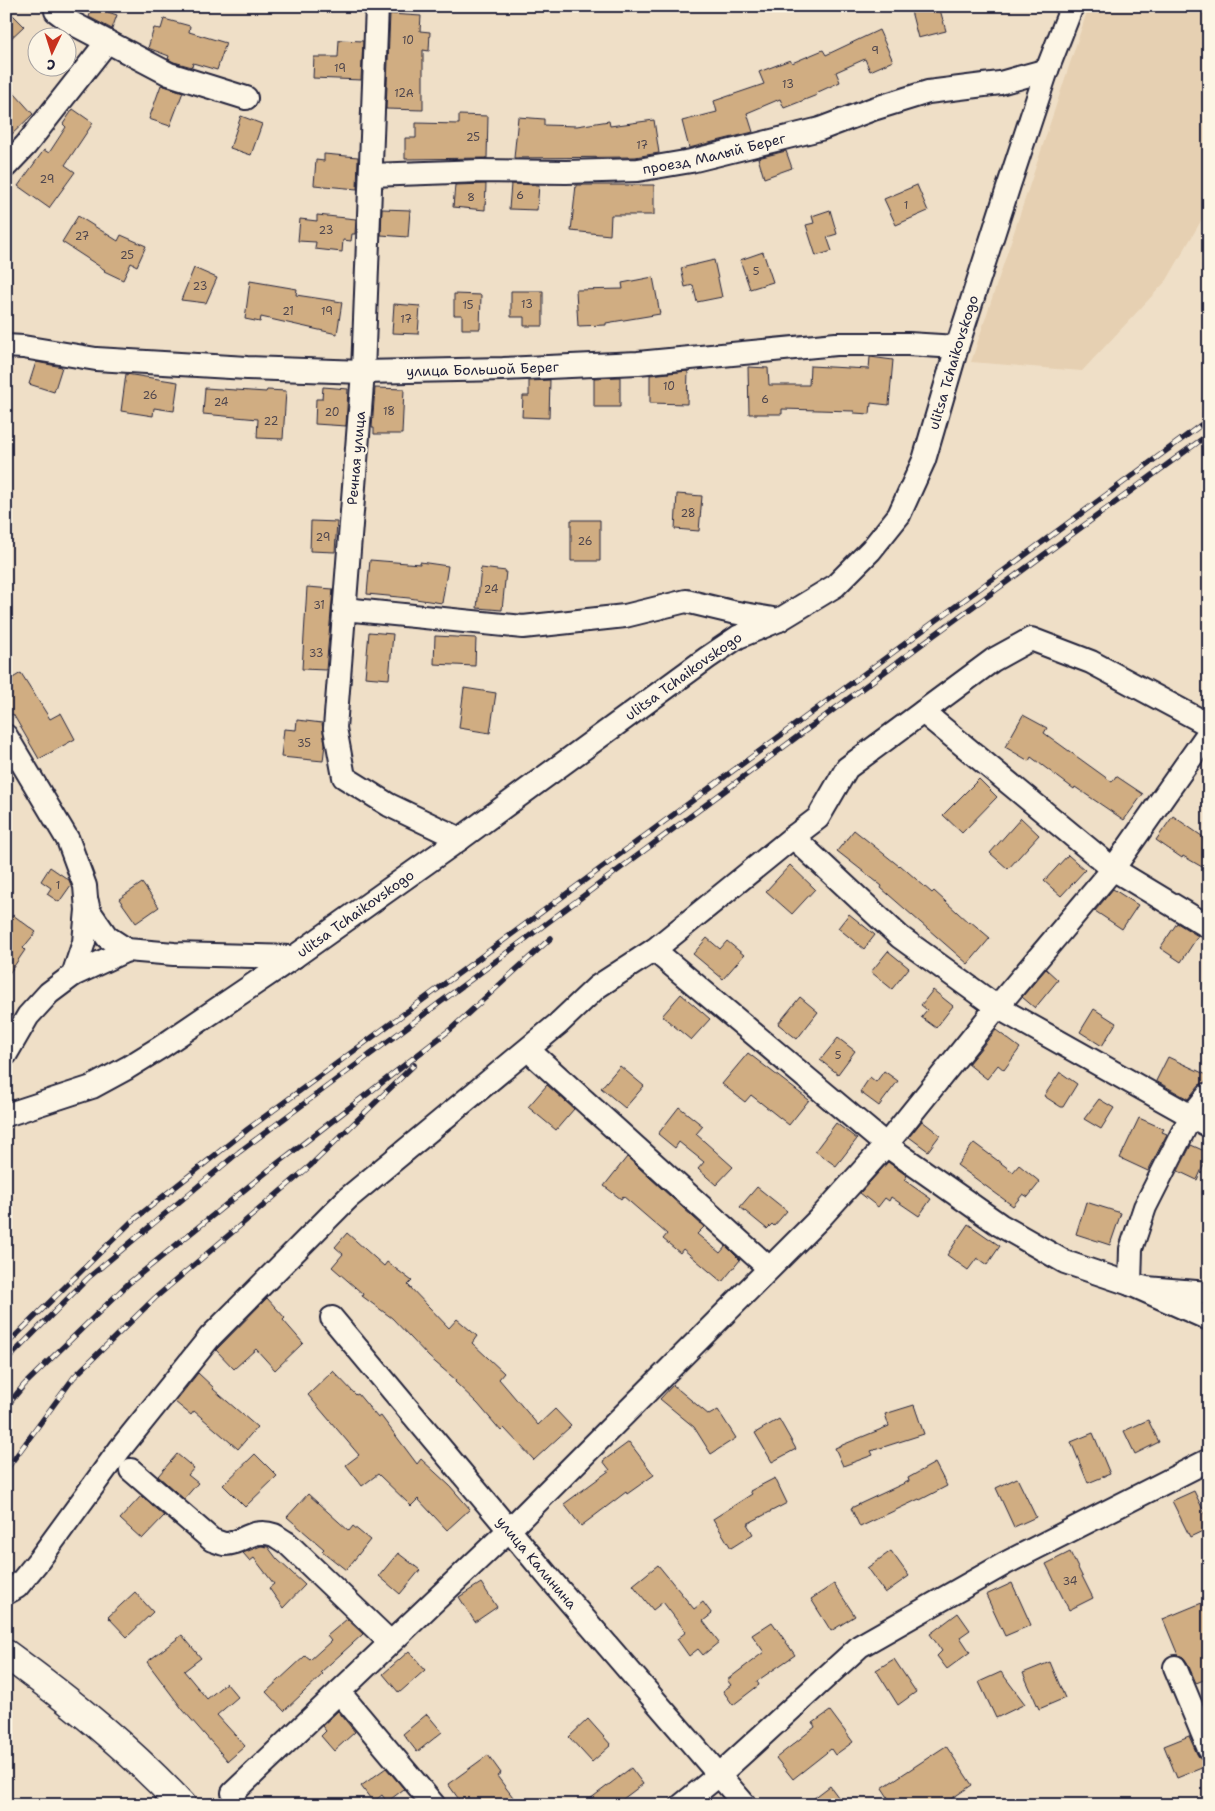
<svg xmlns="http://www.w3.org/2000/svg" width="1215" height="1811" font-family="'Shantell Sans',sans-serif">
	<rect width="100%" height="100%" fill="#efdfc7"/>
	<filter id="ink" filterUnits="userSpaceOnUse"><feTurbulence type="fractalNoise" baseFrequency=".02" numOctaves="2"/><feDisplacementMap in="SourceGraphic" scale="10" xChannelSelector="R" yChannelSelector="G"/><feConvolveMatrix kernelMatrix="1 2 1 2 8 2 1 2 1" color-interpolation-filters="sRGB"/></filter>
	<g filter="url(#ink)">
		<path fill="#e6d0b2" d="M1089,6H1188L1209,17V207L1167,280L1082,371L971,362Z"/>
		<path fill="#d0ad82" stroke="#22223b" d="M93,6H110L108,12L117,15L112,29L89,17Z
			M927,6H939L946,31L918,38L911,11Z
			M6,8L24,26L6,43Z
			M390,14L421,16L420,31L430,32L429,51L423,50V110L386,109Z
			M164,19L190,26L189,32L226,43L217,70L193,63L192,67L174,62L168,59L169,56L148,48L154,28L161,29Z
			M879,30L893,61L870,71L865,59L836,72L840,82L816,93L817,95L784,108L780,99L747,113L753,132L689,148L682,121L717,112L714,101L764,84L759,72L790,60L792,63L823,50L826,55Z
			M339,40L363,41L361,80L313,78L314,57H338Z
			M6,84L33,114L6,140Z
			M161,85L183,92L170,126L149,119Z
			M73,109L93,123L65,165L75,172L49,208L18,186L44,150L49,153L66,127L63,124Z
			M459,115L488,116L487,158L405,159V138H416V123L459,124Z
			M241,116L262,124L251,155L230,148Z
			M518,117L544,119V125L577,126L609,121L610,126L654,120L659,153L635,157L514,158Z
			M786,151L792,168L764,178L758,158Z
			M324,154L358,157L357,189L314,185L316,160L324,161Z
			M486,184L485,210L453,207L455,185Z
			M511,184L539,185L537,210L509,209Z
			M576,185H654V215H611L610,235L571,231Z
			M917,185L928,211L896,225L884,199Z
			M382,209L410,210L408,237L381,235Z
			M830,210L837,234L827,237L832,251L816,256L806,225L814,223L812,216Z
			M317,215L356,219L355,234H352L351,241L343,240L342,252L315,249L316,242L298,241L300,219L317,221Z
			M78,216L118,241L121,235L146,246L137,266L131,263L123,280L104,271L105,270L62,242Z
			M763,252L773,282L750,289L740,260Z
			M714,260L722,297L697,302L693,285L685,287L681,268Z
			M194,268L217,278L206,303L181,300Z
			M653,277L660,314L606,323V325L578,326L576,290L623,289L622,283Z
			M250,281L297,289L296,295L342,302L337,334L261,317L260,322L245,319Z
			M511,291H543V326H524V317H511Z
			M454,294L481,295L480,329H462V315H454Z
			M394,304L420,306L418,334L392,333Z
			M870,357L893,360L889,405L871,403L870,414L854,413V411L782,409V414H749L748,367L768,368L769,385H809L810,366L869,369Z
			M36,362L62,367L54,392L29,384Z
			M688,371L687,404L650,403V375Z
			M126,374L178,382L174,411L154,408L153,416L121,411Z
			M620,377V407H594V378Z
			M550,380L549,418L522,417L523,396H529V381Z
			M323,387L348,389L346,426L315,424L316,399H322Z
			M205,388L266,392L267,390L286,391L283,439L257,438L258,419L203,414Z
			M375,388L404,389L402,434H374V428H372Z
			M677,494L702,496L699,531L675,529Z
			M571,520H600V561H571Z
			M311,521L337,522L335,552L310,551Z
			M370,560L420,564V562L448,566L442,603L409,598L367,594Z
			M481,568L506,571L502,610L477,608Z
			M307,587L333,589L326,670L302,669Z
			M369,632L393,634L389,679L365,677Z
			M435,636L476,638L475,666L434,664Z
			M21,673L50,719L61,713L75,739L39,759L13,714L6,718V682Z
			M464,688L496,693L490,733L459,728Z
			M1023,715L1047,728L1044,733L1112,782L1116,776L1143,794L1124,820L1075,787L1074,789L1031,757L1029,761L1005,747Z
			M297,720L322,723L325,744L323,761L281,757L284,729L296,730Z
			M979,779L997,797L962,833L943,815Z
			M1173,816L1209,841V871L1183,856L1182,858L1156,840Z
			M1021,818L1039,835L1008,869L990,853Z
			M854,830L899,866L900,865L932,893L934,891L969,923L970,921L990,938L968,964L881,888L882,886L837,851Z
			M1068,855L1085,870L1061,896L1044,881Z
			M790,865L815,889L792,914L766,891Z
			M50,867L69,880L71,885L59,902L47,894L51,888L41,881Z
			M142,883L159,907L136,923L119,899Z
			M1113,889L1138,905L1122,929L1095,911Z
			M849,914L875,935L864,949L838,928Z
			M13,915L36,932L23,948L25,950L6,978V924Z
			M1177,923L1198,936L1181,962L1160,948Z
			M707,938L720,949L727,941L744,955L723,979L693,954Z
			M888,951L909,968L892,989L871,972Z
			M1046,969L1058,980L1035,1008L1022,997Z
			M933,990L953,1006L936,1028L921,1017L927,1010L921,1005Z
			M681,994L710,1019L691,1040L662,1016Z
			M800,997L818,1012L797,1039L778,1024Z
			M1094,1009L1116,1023L1102,1046L1080,1032Z
			M996,1030L1020,1048L1004,1070L998,1065L987,1079L968,1064Z
			M838,1038L855,1051L838,1074L820,1060Z
			M748,1053L809,1100L789,1125L751,1095L745,1102L722,1084Z
			M1168,1057L1209,1076V1081L1199,1085L1188,1099L1156,1081Z
			M620,1066L644,1086L625,1108L601,1088Z
			M884,1071L898,1081L879,1106L860,1092L870,1077L876,1082Z
			M1060,1072L1077,1084L1063,1107H1061L1044,1096Z
			M547,1085L574,1109L556,1130L528,1107Z
			M1099,1099L1114,1108L1101,1129L1084,1119Z
			M679,1107L703,1126L696,1134L733,1167L716,1185L698,1169L704,1162L679,1142L675,1148L658,1134Z
			M1139,1118L1164,1129L1162,1132L1167,1134L1148,1171L1120,1158Z
			M922,1121L940,1135L928,1151L909,1137Z
			M836,1123L857,1139L836,1166L815,1151Z
			M974,1143L1013,1172L1019,1165L1040,1182L1028,1197L1023,1194L1013,1206L957,1165Z
			M1191,1145L1209,1153L1197,1180L1178,1171Z
			M627,1157L704,1227L697,1234L720,1253L726,1246L740,1260L722,1282L683,1249L680,1253L663,1239L667,1234L623,1196L621,1199L604,1186Z
			M888,1162L907,1176L904,1180L931,1199L919,1216L891,1197L889,1201L885,1198L878,1207L860,1193Z
			M757,1187L787,1211L774,1226L772,1224L767,1229L740,1207Z
			M1086,1202L1121,1213L1110,1245L1076,1234Z
			M968,1224L1000,1246L987,1265L977,1258L968,1270L947,1255Z
			M347,1233L384,1266L387,1262L412,1281L408,1285L449,1328L457,1319L477,1336L472,1343L504,1373L499,1379L538,1425L555,1409L571,1426L534,1460L504,1428L501,1431L478,1404L455,1382L456,1380L429,1357L392,1318L362,1296L363,1294L332,1267L343,1254L335,1247Z
			M267,1298L285,1318L283,1320L303,1343L275,1370L256,1349L234,1369L216,1350Z
			M333,1371L356,1395L358,1394L378,1418L381,1416L417,1464L421,1459L450,1486L470,1509L447,1530L418,1499L411,1506L378,1474L362,1486L346,1465L359,1455L308,1395Z
			M198,1373L214,1388L213,1389L257,1427L238,1449L194,1411L191,1415L175,1402Z
			M673,1385L709,1415L718,1410L736,1438L711,1454L694,1427L660,1399Z
			M914,1405L924,1434L871,1451L873,1455L843,1466L835,1448L889,1426L885,1414Z
			M779,1419L796,1449L772,1462L755,1433Z
			M1148,1420L1159,1442L1135,1454L1124,1431Z
			M1093,1433L1110,1474L1088,1483L1071,1442Z
			M629,1442L654,1475L627,1494L626,1492L581,1526L564,1504L610,1470L603,1461Z
			M177,1454L194,1468L188,1475L198,1483L184,1499L158,1476Z
			M255,1454L277,1476L245,1507L223,1485Z
			M935,1463L947,1486L920,1500L919,1499L860,1527L851,1508L909,1481L908,1478Z
			M775,1478L787,1503L747,1524L753,1534L731,1548L713,1519L752,1494L750,1491Z
			M1017,1478L1036,1517L1014,1527L996,1488Z
			M1194,1491L1209,1522V1528L1190,1537L1172,1501Z
			M308,1494L349,1531L353,1526L370,1540L346,1570L322,1551L324,1549L287,1517Z
			M141,1496L164,1516L142,1539L120,1519Z
			M261,1546L268,1547L277,1559L305,1585L283,1608L269,1588L274,1584L254,1558L250,1561L243,1553Z
			M891,1551L909,1576L885,1593L867,1568Z
			M1070,1552L1093,1598L1069,1610L1046,1564Z
			M398,1553L420,1570L400,1594L379,1576Z
			M658,1565L694,1609L703,1602L712,1614L703,1621L719,1642L703,1655L698,1649L689,1656L677,1639L686,1632L663,1602L653,1610L633,1585Z
			M481,1583L497,1607L475,1622L459,1597Z
			M1012,1583L1031,1625L1005,1636L986,1595Z
			M834,1584L855,1616L831,1631L811,1599Z
			M135,1592L153,1612L127,1637L108,1617Z
			M1209,1600V1678L1196,1683L1187,1662L1183,1657L1178,1655L1175,1648L1163,1619Z
			M958,1613L970,1630L960,1637L970,1652L947,1669L937,1656L942,1651L930,1634Z
			M347,1619L363,1634L321,1672L323,1674L284,1711L266,1692L305,1656L310,1660L331,1641L327,1636Z
			M772,1622L795,1655L757,1681L759,1685L733,1705L723,1691L731,1685L727,1680L764,1652L752,1635Z
			M182,1635L201,1658L184,1671L207,1699L226,1683L238,1697L217,1715L245,1746L228,1761L183,1710L147,1662Z
			M409,1651L425,1670L399,1693L383,1674Z
			M894,1659L916,1692L898,1705L876,1670Z
			M1050,1662L1065,1698L1039,1709L1023,1673Z
			M1001,1672L1025,1704L996,1718L979,1682Z
			M338,1711L355,1732L334,1751L321,1736L326,1731L322,1726Z
			M830,1711L853,1742L835,1755L831,1749L793,1779L776,1758L815,1727L813,1723Z
			M427,1714L442,1732L417,1752L403,1734Z
			M588,1719L611,1745L592,1762L569,1737Z
			M1189,1736L1197,1754L1201,1760L1209,1762V1765L1177,1778L1164,1746Z
			M946,1746L972,1785L942,1805H893L882,1788Z
			M488,1755L501,1773L497,1776L519,1805H463L448,1784Z
			M386,1768L404,1789L387,1802L382,1795L373,1802L361,1786Z
			M631,1768L643,1784L615,1805H582Z
			M830,1786L844,1805H805Z"/>
		<g fill="none" stroke-linecap="round" stroke-linejoin="round">
			<defs>
				<g id="street">
					<path d="M377,6L363,372L335,728L344,777L389,805L460,839"/>
					<path d="M56,11L72,23L169,74L246,98"/>
					<path d="M6,166L26,145L107,42"/>
					<path id="s1" d="M371,175L481,171L566,172L638,170L691,161L820,129L873,109L928,92L1000,83L1047,70"/>
					<path id="s2" d="M6,346L23,347L96,359L247,368L363,372L503,369L638,363L836,344H908L957,347"/>
					<path d="M344,609L523,627L625,616L686,601L732,612L779,620"/>
					<path d="M923,712L1113,869L1209,927"/>
					<path d="M6,736L68,840L85,886L87,910L84,942L73,975L49,993L28,1016L6,1054"/>
					<path d="M793,837L900,937L997,1007L1209,1126"/>
					<path d="M87,902L89,911L107,937L127,950L174,954L294,957"/>
					<path d="M654,950L886,1145L1000,1225L1065,1262L1130,1284L1146,1288L1209,1293"/>
					<path d="M73,975L127,950"/>
					<path d="M536,1057L769,1268"/>
					<path d="M1209,1094L1191,1116L1145,1207L1131,1249L1130,1284L1209,1319"/>
					<path id="s3" d="M6,1115L92,1087L127,1068L161,1047L294,957L460,839L707,658L738,637L779,620L835,586L871,550L899,515L924,460L957,347L1009,185L1047,70L1072,6"/>
					<path id="s4" d="M332,1318L551,1580L745,1805"/>
					<path d="M131,1470L212,1540C216,1541 220,1543 224,1544C240,1545 252,1527 274,1535C278,1537 283,1541 287,1543L390,1642"/>
					<path d="M6,1593L17,1587L39,1560L120,1449L210,1337L348,1198L558,1024L597,987L654,950L793,837L818,818L847,768L993,660L1031,639L1091,662L1209,725"/>
					<path d="M1175,1667L1209,1749"/>
					<path d="M339,1692L434,1805"/>
					<path d="M233,1793L509,1530L820,1218L886,1145L997,1007L1113,869L1209,732"/>
					<path d="M682,1805L720,1774L860,1646L1006,1563L1209,1460"/>
				</g>
				<path id="secondary" d="M6,1654C69,1700 129,1748 182,1805"/>
			</defs>
			<use href="#street" stroke="#22223b" stroke-width="26"/>
			<use href="#secondary" stroke="#22223b" stroke-width="31"/>
			<use href="#street" stroke="#fcf5e5" stroke-width="22"/>
			<use href="#secondary" stroke="#fcf5e5" stroke-width="28"/>
			<defs>
				<path id="rail" d="M6,1345L131,1222L248,1129L1209,419
					M6,1361L88,1278L239,1152L930,638L1209,434
					M6,1407L24,1385L129,1283L269,1170L451,1029L551,938
					M6,1470L74,1377L155,1298L310,1166L414,1065"/>
			</defs>
			<use href="#rail" stroke="#22223b" stroke-width="5.5"/>
			<use href="#rail" stroke="#fcf5e5" stroke-width="4" stroke-dasharray="11" stroke-linecap="butt"/>
		</g>
	</g>
	<g text-anchor="middle" dominant-baseline="central" stroke-width="4.5" stroke-linejoin="round" paint-order="stroke">
		<g font-size="11" fill="#4e454d">
			<text x="408" y="40">10</text>
			<text x="875" y="50">9</text>
			<text x="340" y="68">19</text>
			<text x="788" y="84">13</text>
			<text x="404" y="93">12А</text>
			<text x="473" y="137">25</text>
			<text x="642" y="145">17</text>
			<text x="47" y="179">29</text>
			<text x="520" y="195">6</text>
			<text x="471" y="197">8</text>
			<text x="906" y="205">1</text>
			<text x="326" y="230">23</text>
			<text x="82" y="236">27</text>
			<text x="127" y="255">25</text>
			<text x="756" y="271">5</text>
			<text x="200" y="286">23</text>
			<text x="527" y="304">13</text>
			<text x="468" y="305">15</text>
			<text x="288" y="311">21</text>
			<text x="327" y="311">19</text>
			<text x="406" y="319">17</text>
			<text x="669" y="386">10</text>
			<text x="150" y="395">26</text>
			<text x="765" y="399">6</text>
			<text x="221" y="402">24</text>
			<text x="389" y="411">18</text>
			<text x="332" y="412">20</text>
			<text x="271" y="421">22</text>
			<text x="688" y="513">28</text>
			<text x="323" y="537">29</text>
			<text x="585" y="541">26</text>
			<text x="491" y="589">24</text>
			<text x="319" y="605">31</text>
			<text x="316" y="653">33</text>
			<text x="304" y="743">35</text>
			<text x="58" y="885">1</text>
			<text x="838" y="1055">5</text>
			<text x="1070" y="1581">34</text>
		</g>
		<g font-size="14" fill="#22223b" stroke="#fcf5e5">
			<text stroke="none"><textPath href="#s1" startOffset="345">проезд Малый Берег</textPath></text>
			<text stroke="none"><textPath href="#s3" startOffset="1246">ulitsa Tchaikovskogo</textPath></text>
			<text stroke="none"><textPath href="#s2" startOffset="478">улица Большой Берег</textPath></text>
			<text transform="translate(356 458) rotate(-85)">Речная улица</text>
			<text stroke="none"><textPath href="#s3" startOffset="811">ulitsa Tchaikovskogo</textPath></text>
			<text stroke="none"><textPath href="#s3" startOffset="406">ulitsa Tchaikovskogo</textPath></text>
			<text stroke="none"><textPath href="#s4" startOffset="319">улица Калинина</textPath></text>
		</g>
	</g>
	<rect width="1215" height="1811" fill="none" stroke="#fcf5e5" stroke-width="25"/>
	<rect x="12" y="12" width="1190" height="1786" fill="none" stroke="#22223b" stroke-width="2" filter="url(#ink)"/>
	<g transform="translate(52 52) rotate(184)"><circle r="24" fill="#fcf5e5" stroke="#a5a1a1"/>
	<path d="M0-4L9 19L0 12L-9 19Z" fill="#c8321e"/>
	<text y="-8" font-size="14" font-weight="bold" text-anchor="middle" fill="#22223b">С</text>
	</g>
</svg>
